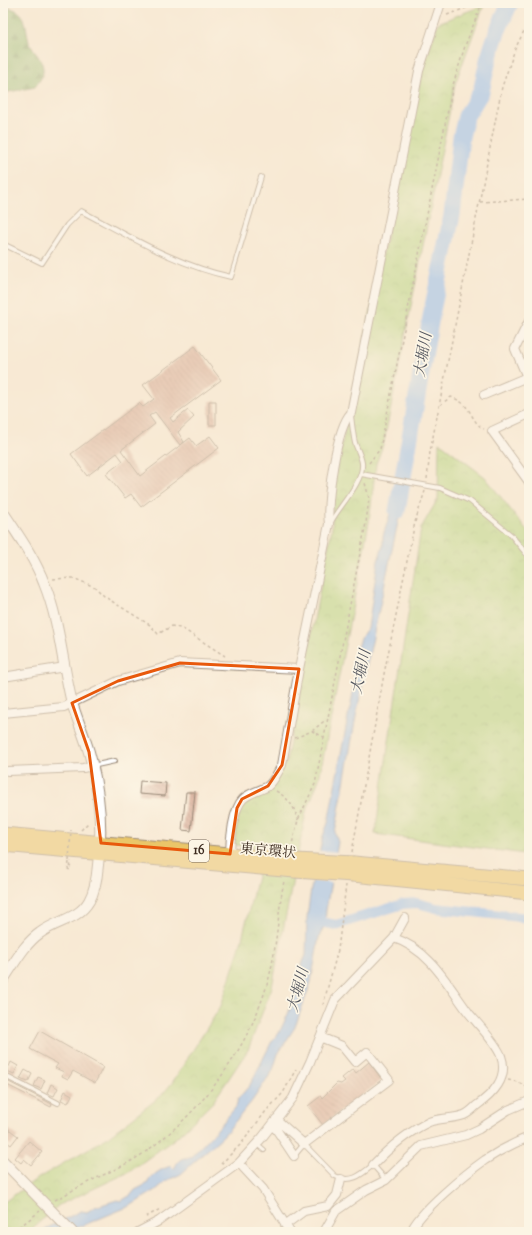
<svg xmlns="http://www.w3.org/2000/svg" width="532" height="1235" font-family="'Sorts Mill Goudy','Noto Serif JP',serif">
	<defs>
		<pattern id="forest-firs" width="22" height="20" patternUnits="userSpaceOnUse"><rect width="22" height="20" fill="#8db76e"/><path d="M5 1l3.5 6h-7zM16 11l3.5 6h-7z" fill="#74955a"/></pattern>
		<pattern id="park-crowns" width="20" height="18" patternUnits="userSpaceOnUse"><rect width="20" height="18" fill="#b2d67f"/><path d="M2 6a3 3 0 1 1 6 0M12 15a3 3 0 1 1 6 0" fill="none" stroke="#9ab86d"/></pattern>
		<pattern id="building-back-hatch" width="6" height="6" patternUnits="userSpaceOnUse"><rect width="6" height="6" fill="#d7a994"/><path d="M-1 5l2 2M0 0l6 6M5-1l2 2" fill="none" stroke="#b08a78"/></pattern>
	</defs>
	<rect width="100%" height="100%" fill="#fcf5e5"/>
	<filter id="ink" filterUnits="userSpaceOnUse"><feTurbulence type="fractalNoise" baseFrequency=".025" numOctaves="2"/><feDisplacementMap in="SourceGraphic" scale="8" xChannelSelector="R" yChannelSelector="G"/><feConvolveMatrix kernelMatrix="1 2 1 2 8 2 1 2 1" color-interpolation-filters="sRGB"/></filter>
	<filter id="wash" filterUnits="userSpaceOnUse"><feTurbulence type="fractalNoise" baseFrequency=".012" numOctaves="4" result="noise"/><feDisplacementMap in="SourceGraphic" scale="16" xChannelSelector="R" yChannelSelector="G"/><feGaussianBlur stdDeviation="0.9" result="paint"/><feColorMatrix in="noise" values="0 0 0 0 0 0 0 0 0 0 0 0 0 0 0 0 0 1.4 0 .05"/><feComposite in="paint" operator="in"/></filter>
	<g filter="url(#wash)">
		<rect width="100%" height="100%" fill="#f8e9d4"/>
		<path fill="url(#forest-firs)" stroke="#647046" d="M3,7C32,9 23,31 31,46C35,53 42,59 43,68C44,76 39,81 35,87L3,93Z"/>
		<path fill="url(#park-crowns)" stroke="#76804e" d="M484,5L455,84L384,442L376,464L369,522L319,779L306,812L272,987L248,1050L213,1102L177,1137L129,1172L59,1205L28,1232H3V1203L35,1180L105,1139L161,1096L172,1083L221,1006L241,943L264,848L234,845L240,809L248,799L264,792L286,763L332,528L333,485L422,72L438,23Z
			M439,442L485,477L529,533V831L525,854L375,834L421,528L438,499Z"/>
		<path fill="#88b9f4" stroke="#627289" d="M398,489L405,490L357,711L335,833L338,842L326,910L325,924L319,937L311,982L295,1027L278,1054L273,1070L252,1101L225,1134L181,1174L166,1181L156,1190L130,1206L67,1232H39L81,1211L87,1212L95,1207L117,1200L121,1201L131,1195L135,1190L147,1184C151,1175 161,1169 171,1166L174,1169C178,1161 180,1157 190,1158L214,1133L236,1107L238,1099L250,1085L272,1041L279,1033L288,1014L300,983L301,967L306,955L307,917L311,889L323,836L328,823L349,711C357,689 351,644 368,628L378,561L383,546V536Z"/>
		<path fill="#f8e9d4" d="M318,851L339,852L333,883L311,881Z"/>
		<g fill="none" stroke-linecap="round" stroke-linejoin="round">
			<path stroke="#88b9f4" stroke-width="10" d="M316,921L336,925L403,904L417,903L436,908L529,918"/>
			<path stroke="#88b9f4" stroke-width="17" d="M397,511L432,311L452,215L461,137L466,116L481,92L488,60L497,32L510,3"/>
		</g>
		<g id="blocks">
			<path fill="url(#building-back-hatch)" d="M195,346L221,380L170,418L173,422L188,410L194,417L178,432L184,442L180,445L155,412L149,416L155,424L121,450L140,476L190,438L196,446L210,436L219,448L141,507L131,494L125,498L106,474L123,461L117,453L87,476L71,454L139,403L143,407L154,399L143,385Z
				M209,401H216V425H209Z
				M140,781L166,783L165,796L139,794Z
				M186,792H195L191,831L182,830Z
				M40,1031L103,1067L95,1083L73,1071L68,1079L62,1076L64,1072L55,1068L58,1064L30,1049Z
				M11,1062L18,1066L14,1074L7,1071Z
				M369,1062L382,1080L323,1125L308,1106L321,1096L322,1098L337,1083L341,1084L345,1081L342,1078L353,1069L356,1073Z
				M25,1070L32,1074L28,1082L20,1079Z
				M38,1077L45,1080L41,1089L34,1086Z
				M3,1079L52,1104L51,1107L3,1083Z
				M51,1084L58,1088L54,1096L47,1093Z
				M65,1091L72,1095L68,1103L61,1100Z
				M3,1125L18,1136L11,1145L3,1139Z
				M29,1141L42,1152L31,1165L24,1159L21,1163L15,1158Z"/>
		</g>
	</g>
	<g filter="url(#ink)">
		<use href="#blocks" fill-opacity="0" stroke="#9a8a79" stroke-width="1"/>
		<g fill="none" stroke-linecap="round" stroke-linejoin="round">
			<defs>
				<path id="service" d="M3,244L42,263L67,225L81,211C129,236 178,266 231,277L261,177
					M361,474L440,488L470,501L511,535L529,557
					M331,522C339,506 364,482 362,463C361,456 357,449 355,443C353,434 352,424 351,415
					M92,766L115,761
					M3,1075L58,1103
					M257,1144L264,1150
					M294,1156L304,1144L335,1176C351,1184 361,1175 373,1165L386,1180"/>
				<path id="minor" d="M529,321L515,349L529,382
					M484,395L527,377
					M529,414L492,431L529,482
					M3,677L65,667
					M3,713L64,707L118,681L180,663L299,669
					M8,771L83,768L92,766
					M230,854C230,840 233,809 243,799C250,792 260,791 268,786C274,781 278,772 282,765L299,669L329,524C326,503 336,428 351,413L419,71L441,3
					M276,1119L304,1144L389,1080L367,1052L355,1062L342,1046L320,1037
					M271,1126L276,1129L294,1156
					M239,1163L261,1139L293,1098L310,1062L335,1000L394,938
					M373,1165C389,1148 408,1132 429,1122C438,1118 453,1119 464,1115C469,1113 473,1109 476,1106C493,1094 509,1078 501,1056C497,1044 476,1022 468,1012C447,984 430,950 394,938L405,918
					M285,1225L304,1211L328,1206L337,1195L341,1179
					M138,1232L159,1221L239,1163L263,1189L290,1232
					M324,1232L336,1211L366,1190L386,1180L421,1146L466,1135L479,1129L508,1110L529,1101
					M411,1232C417,1213 468,1172 485,1160C499,1151 514,1143 529,1137"/>
				<path id="tertiary" d="M3,512C18,535 34,557 44,583C60,622 62,663 72,703C77,719 84,735 89,752C99,788 103,828 98,865C97,877 95,891 89,901C78,920 57,920 40,933C24,944 14,964 3,980
					M3,1161L72,1232"/>
				<path id="trunk" d="M3,834L296,860
					M3,845L295,871
					M354,863L529,879
					M353,875L529,893"/>
			</defs>
			<use href="#service" stroke="#9a8a79" stroke-width="6"/>
			<use href="#minor" stroke="#9a8a79" stroke-width="10"/>
			<use href="#tertiary" stroke="#9a8a79" stroke-width="12"/>
			<use href="#trunk" stroke="#9a8a79" stroke-width="15"/>
			<path stroke="#9a8a79" stroke-width="1.5" stroke-dasharray="3 3" stroke-linecap="butt" d="M447,15L479,3
				M480,202L529,199
				M440,405L451,397C474,405 469,421 484,429
				M369,463L380,449L453,85L465,46L482,3
				M427,479L430,452L502,87L515,49L529,21
				M524,540L529,536
				M53,579L73,578L95,587L105,597L150,625L158,634L172,626L183,629L225,656
				M312,731L323,722L327,721
				M295,738L312,731L324,737
				M276,791C289,799 294,806 298,820
				M81,830L88,823
				M291,848L298,820L315,784L366,523L369,498L365,483
				M352,852L384,674L415,522L425,491
				M69,862L68,869L70,870L71,861
				M323,1005L338,950L346,885
				M508,1080L518,1082L529,1088
				M221,1164L241,1144L266,1111L283,1093L296,1069
				M55,1200C63,1196 71,1191 79,1187C99,1176 121,1168 141,1155C198,1116 245,1055 266,988C277,954 277,916 284,881
				M146,1217L160,1209
				M8,1232L22,1225L40,1211
				M125,1232L130,1229"/>
			<use href="#service" stroke="#fff" stroke-width="4"/>
			<use href="#minor" stroke="#fff" stroke-width="8"/>
			<use href="#tertiary" stroke="#fff" stroke-width="10"/>
			<use href="#trunk" stroke="#eac669" stroke-width="13"/>
			<defs>
				<path id="trunk-bridge" d="M296,860L354,863
					M295,871L353,875"/>
			</defs>
			<use href="#trunk-bridge" stroke="#9a8a79" stroke-width="15" stroke-linecap="butt"/>
			<path stroke="#9a8a79" stroke-width="1.5" stroke-dasharray="3 3" stroke-linecap="butt" d="M69,861L71,830"/>
			<use href="#trunk-bridge" stroke="#eac669" stroke-width="13"/>
		</g>
	</g>
	<path d="M0 0H532V1235H0ZM180,663L299,669L282,765L268,786L242,799L237,808L230,854L101,843L89,752L72,703L118,681Z" fill="#f8e9d4" fill-opacity=".55" fill-rule="evenodd"/>
	<path fill="none" stroke="#e8590c" stroke-width="3" stroke-linejoin="round" d="M180,663L299,669L282,765L268,786L242,799L237,808L230,854L101,843L89,752L72,703L118,681Z"/>
	<g text-anchor="middle" dominant-baseline="central" stroke-width="3.5" stroke-linejoin="round" paint-order="stroke">
		<rect fill="#fcf5e5" stroke="#75675a" stroke-width="1" x="189" y="840" width="20" height="22" rx="3"/>
		<g font-size="13" font-weight="bold" fill="#3b2a1e">
			<text x="199" y="851">16</text>
		</g>
		<g font-size="14" fill="#3b2a1e" stroke="#fcf5e5">
			<text transform="translate(268 852) rotate(5)">東京環状</text>
		</g>
		<g font-size="15" font-style="italic" fill="#52555e" stroke="#fcf5e5">
			<text transform="translate(424 355) rotate(-81)">大堀川</text>
			<text transform="translate(362 672) rotate(-78)">大堀川</text>
			<text transform="translate(299 990) rotate(-75)">大堀川</text>
		</g>
	</g>
	<rect width="532" height="1235" fill="none" stroke="#fcf5e5" stroke-width="16"/>
</svg>
